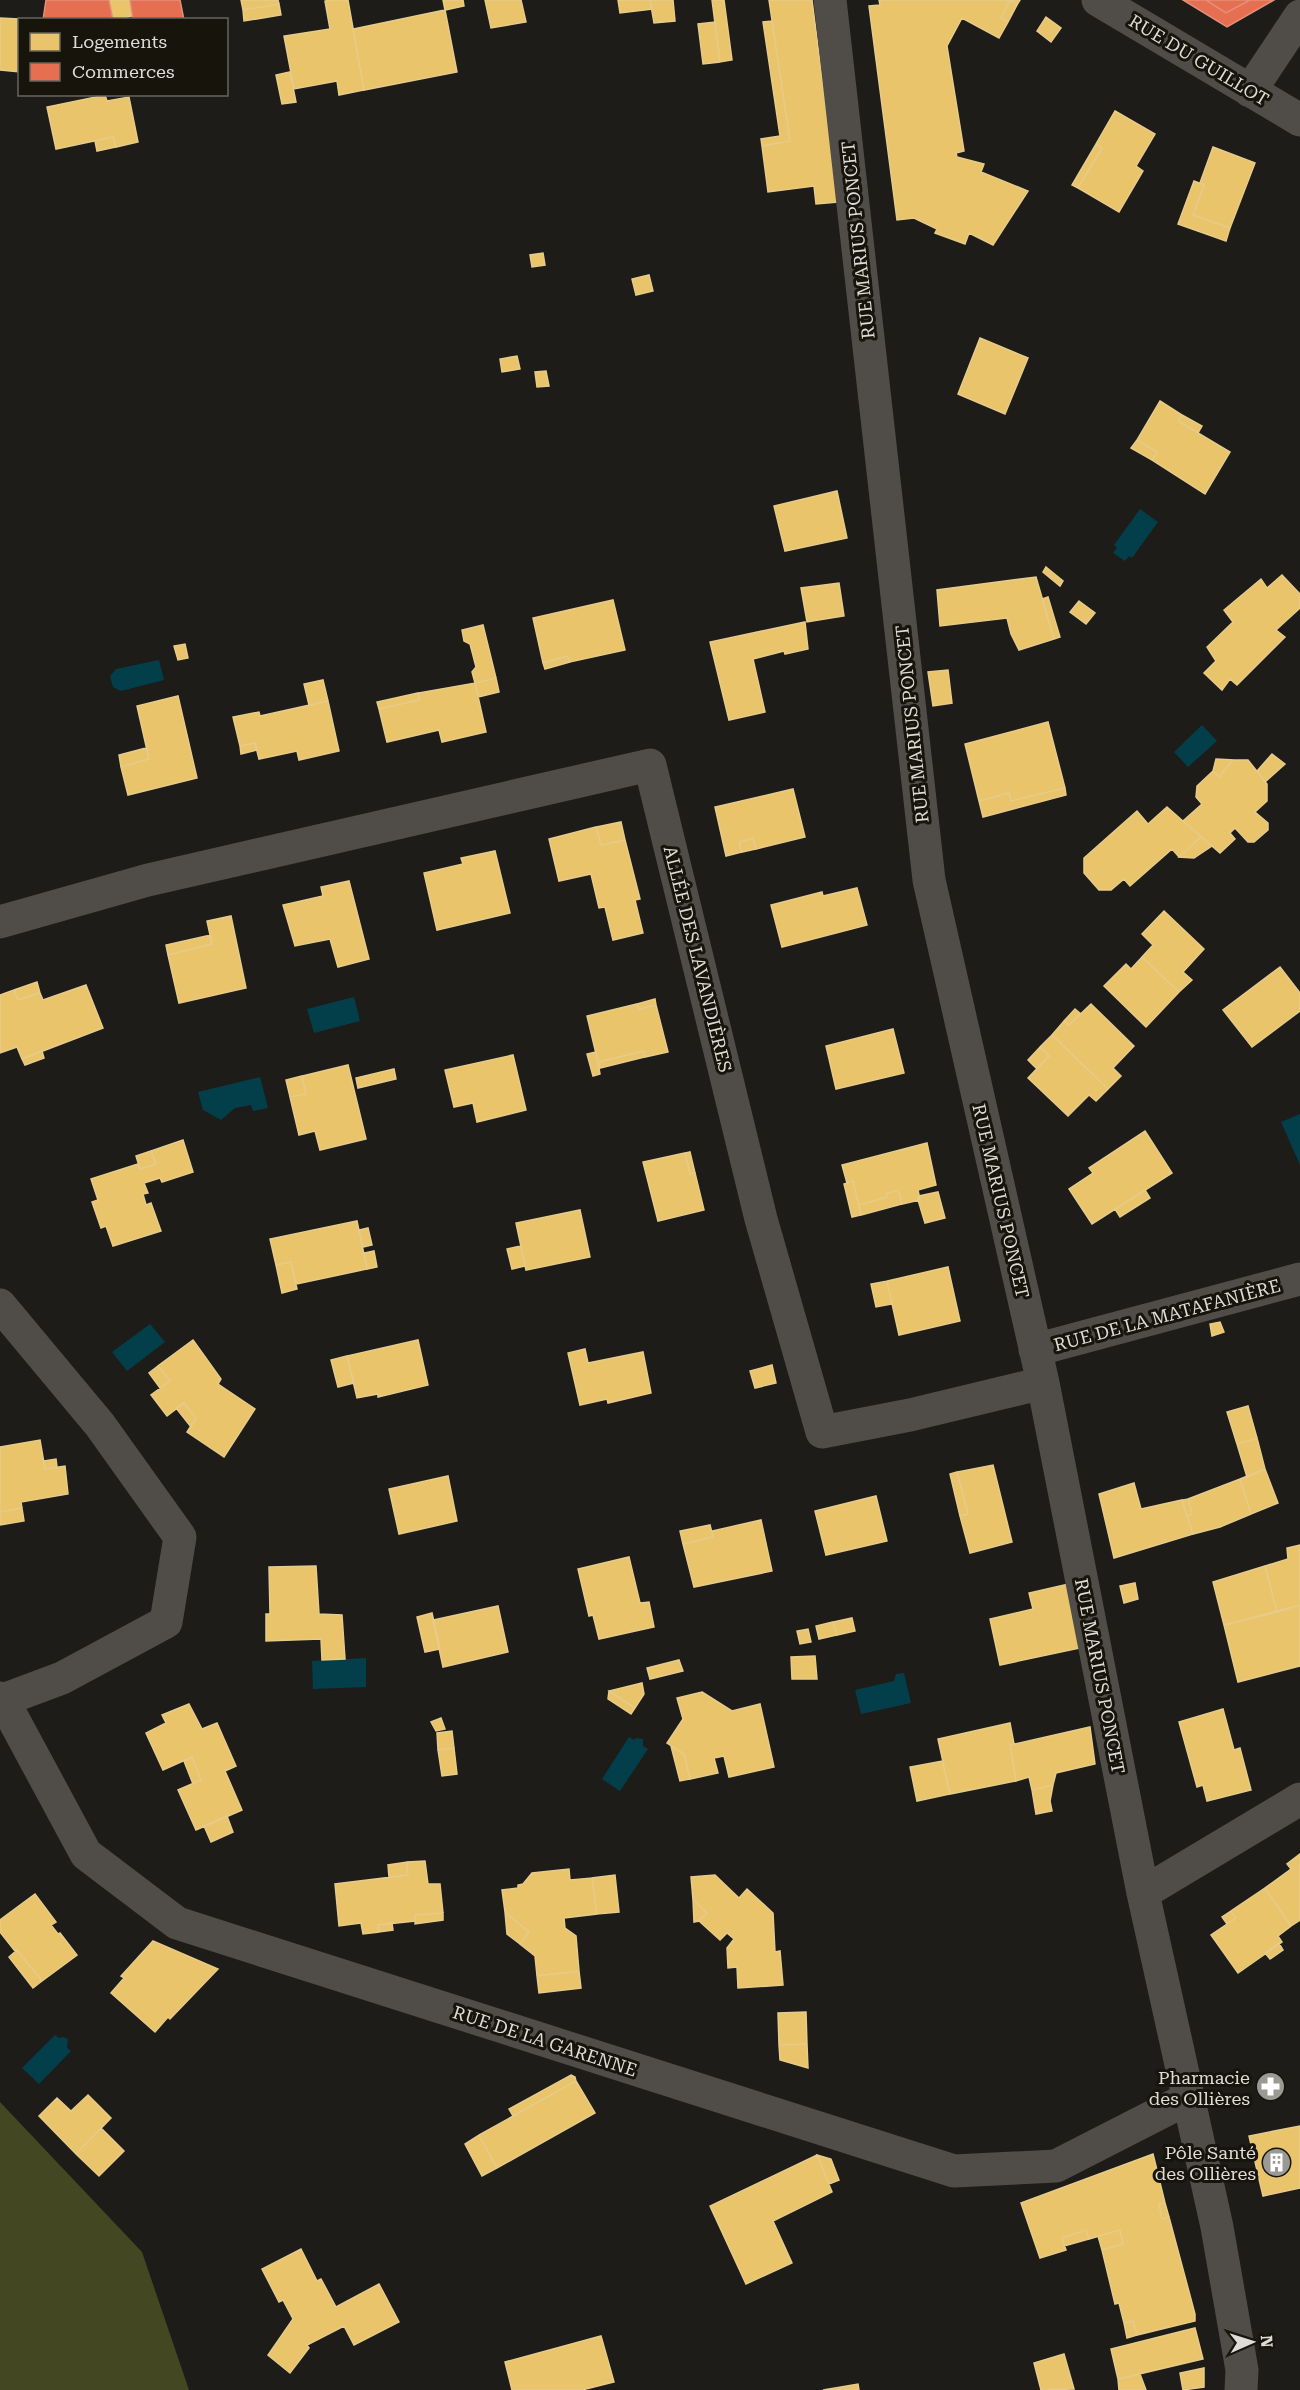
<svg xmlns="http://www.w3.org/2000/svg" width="1300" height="2390" font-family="'Roboto Serif',serif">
	<rect width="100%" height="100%" fill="#1d1c18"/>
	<path fill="#434722" d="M0,2102L142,2252L189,2390H0Z"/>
	<path fill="#033f4a" d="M1140,509L1158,522L1132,558L1129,556L1125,561L1113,553L1117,548L1114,545Z
		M159,660L164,680L121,691L113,687L110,676L116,669Z
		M1202,725L1217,741L1188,767L1174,752Z
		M354,997L360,1021L314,1033L307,1009Z
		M260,1077L268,1108L253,1111L251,1105L235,1108L221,1120L203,1110L198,1092Z
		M1300,1114V1165L1281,1122Z
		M150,1324L165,1342L127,1371L112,1352Z
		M366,1658V1687L313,1689L312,1661Z
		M904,1673L911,1703L861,1714L855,1690L894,1681L896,1674Z
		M629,1737L634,1740L636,1738L643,1739V1746L648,1749L620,1791L602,1779Z
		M55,2035L59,2038L63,2037L68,2039L67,2048L71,2051L39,2084L22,2068Z"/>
	<path fill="#e9c46a" stroke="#e6cb8a" stroke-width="1.5" d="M109,0H130L132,16L113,20Z
		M241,0H278L279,4L243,10Z
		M331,0H348L364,90L339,95L337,81L294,89L284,36L330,29L325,1Z
		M443,0H463L464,6L445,10Z
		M485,0H521L526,22L491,28Z
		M618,0H650L652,9L620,13Z
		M650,0H673L675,21L654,23Z
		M712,0H724L732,60L720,62Z
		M769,0H812L838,202L816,204L814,186L768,192L762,146L790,141Z
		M879,0H1020L1017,5L1010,0L1001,18L1008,22L999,38L962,18L947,46L964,151L956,153L957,157L984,164L981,172L1028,191L993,245L969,233L965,244L935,233L937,229L914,218L897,220L869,6L880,5Z
		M1010,0L1017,5L1008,22L1001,18Z
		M279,4L281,15L244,21L243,10Z
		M445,10L457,72L364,90L353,29Z
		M1046,17L1061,28L1051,42L1037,31Z
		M0,18L18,19L20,72L0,70Z
		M772,21L790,141L762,146L761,139L780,136L763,22Z
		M715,22L720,62L703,64L698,24Z
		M290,72L296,102L282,104L276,75Z
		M105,95L107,101L129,97L138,142L116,147L113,137L56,149L47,107Z
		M1115,111L1155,134L1136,166L1143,171L1119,212L1078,188L1102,148L1096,144Z
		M113,137L116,147L97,151L95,141Z
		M1096,144L1102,148L1078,188L1072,185Z
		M1213,147L1255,163L1230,228L1193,215L1204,185L1200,183Z
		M1194,181L1204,185L1193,215L1230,228L1226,241L1178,224Z
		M543,253L545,265L532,267L530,255Z
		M649,275L653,291L636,295L632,279Z
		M980,338L1028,358L1005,414L958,394Z
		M517,356L520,369L502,372L500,359Z
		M546,371L549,386L537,387L535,372Z
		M1160,401L1182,415L1178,421L1230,452L1205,494L1152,460L1157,452L1137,440Z
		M1182,415L1202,426L1198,433L1178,421Z
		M1137,440L1157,452L1152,460L1131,448Z
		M837,491L847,538L785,551L774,506Z
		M1046,567L1063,581L1060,586L1043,572Z
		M1282,575L1300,594V608L1276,630L1285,637L1237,685L1230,679L1222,690L1204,673L1216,661L1207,647L1233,622L1224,610L1261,579L1267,588Z
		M1036,577L1054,639L1019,650L1011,634L1007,618L940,626L937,590Z
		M839,583L844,616L807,622L801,588Z
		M1048,597L1060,637L1054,639L1042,599Z
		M613,600L625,650L570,662L567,656L543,663L533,618Z
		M1079,601L1095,613L1086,624L1070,612Z
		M805,622L808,649L785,654L784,651L753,659L765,712L729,720L710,642Z
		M483,625L496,678L475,683L472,672L476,667L470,644L464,641L462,630Z
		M185,644L188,658L178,660L174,646Z
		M567,656L570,662L545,669L543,663Z
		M948,670L952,703L933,706L928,672Z
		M496,678L499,692L478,697L475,683Z
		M323,680L328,701L309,705L304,684Z
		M475,683L486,732L442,742L439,730L387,742L379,709L419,700L418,693Z
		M418,693L419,700L379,709L377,702Z
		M178,696L197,778L128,795L121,767L149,759L137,706Z
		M328,701L339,751L299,760L297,751L259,759L255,743L240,746L233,717L259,712L260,716Z
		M1048,722L1065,788L1011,801L1009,793L979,801L965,744Z
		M255,743L257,750L241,754L240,746Z
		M146,748L149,759L121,767L119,755Z
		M1272,754L1285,764L1265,782L1257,771Z
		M1216,759L1233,760L1219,777L1213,771Z
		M1233,760H1248L1267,784V801L1255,812L1268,823V830L1254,842H1248L1235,828L1230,833L1235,839L1220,853L1183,821L1202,804L1196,797L1197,786L1213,771L1219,777Z
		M1065,788L1066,795L983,817L979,801L1009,793L1011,801Z
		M793,789L805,837L756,849L753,838L739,842L742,852L726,856L715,807Z
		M1167,807L1201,837L1179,857L1172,849L1130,886L1124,879L1111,890H1099L1084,873V858L1137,811L1148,824Z
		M621,822L625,840L601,845L596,827Z
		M596,827L601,845L625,840L640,899L635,900L643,933L613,940L605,907L599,908L591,874L559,881L549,839Z
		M1201,837L1212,846L1194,858L1179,857Z
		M753,838L756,849L742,852L739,842Z
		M495,851L510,913L437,930L424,873L463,864L461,858Z
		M349,881L369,959L338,967L330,939L295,946L283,905L323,896L321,887Z
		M857,888L867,925L782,947L771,905L822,892L823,896Z
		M1164,911L1204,949L1183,972L1192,980L1179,992L1142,957L1153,945L1142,934Z
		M231,916L246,988L179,1003L168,955L212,944L207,921Z
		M211,935L212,944L168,955L166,945Z
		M1142,957L1179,992L1146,1027L1104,986L1126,964L1131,969Z
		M1280,967L1300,993V1011L1252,1047L1223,1010Z
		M37,982L40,993L18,1000L14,990Z
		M86,985L103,1028L22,1059L17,1047L0,1053V995L14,990L18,1000L40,993L43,1000Z
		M655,999L656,1005L639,1009L637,1004Z
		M637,1004L639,1009L656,1005L668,1052L645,1057L644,1051L598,1062L587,1016Z
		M1091,1004L1134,1046L1113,1068L1121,1076L1108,1089L1052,1035L1064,1021L1069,1025Z
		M1075,1009L1081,1014L1069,1025L1064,1021Z
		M893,1029L904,1073L836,1089L826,1046Z
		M1052,1035L1108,1089L1096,1101L1089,1095L1068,1116L1028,1078L1049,1056L1040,1047Z
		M1040,1047L1049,1056L1037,1069L1028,1060Z
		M42,1051L44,1058L25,1065L22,1059Z
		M644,1051L645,1057L600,1068L598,1062Z
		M596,1052L600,1074L593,1076L587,1054Z
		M513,1055L526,1110L477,1122L473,1103L454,1107L445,1070Z
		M348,1065L366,1139L320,1150L315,1131L299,1135L290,1097L306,1094L302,1076Z
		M394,1069L396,1079L358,1088L356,1078Z
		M302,1076L306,1094L290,1097L286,1080Z
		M1145,1131L1172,1173L1092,1224L1069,1189L1093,1173L1089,1168Z
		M183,1140L193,1172L162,1182L160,1178L144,1183L148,1193L143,1194L146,1205L151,1203L161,1231L113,1246L106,1226L101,1228L92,1202L98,1200L91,1179L138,1164L140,1169L156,1164L151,1151Z
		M927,1143L936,1185L918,1190L920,1200L902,1204L898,1190L886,1194L887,1197L859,1205L853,1181L847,1183L842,1165Z
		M151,1151L156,1164L140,1169L136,1156Z
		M690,1152L695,1173L690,1174L685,1153Z
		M685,1153L690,1174L695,1173L704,1210L658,1221L643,1162Z
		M853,1181L861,1215L852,1217L844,1184Z
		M898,1190L902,1204L861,1215L859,1205L887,1197L886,1194Z
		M1145,1190L1150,1198L1120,1217L1115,1209Z
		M938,1192L945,1218L925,1223L918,1200L919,1196Z
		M580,1210L590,1257L526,1270L516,1223Z
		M357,1221L367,1269L296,1284L291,1262L276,1265L270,1239Z
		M368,1228L372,1245L363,1247L359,1230Z
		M521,1246L525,1266L512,1269L507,1249Z
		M374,1251L377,1267L367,1269L364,1253Z
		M291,1262L297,1289L282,1293L276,1265Z
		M948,1267L960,1321L899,1335L887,1281Z
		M887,1281L892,1304L876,1307L871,1284Z
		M1220,1322L1224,1332L1212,1336L1210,1324Z
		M193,1340L221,1379L218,1384L255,1409L224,1457L187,1432L196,1418L184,1403L167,1416L151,1395L170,1381L158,1366Z
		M418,1340L428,1385L378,1397V1394L357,1398L347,1356Z
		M585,1349L588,1363L643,1352L651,1393L608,1403L607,1399L580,1405L568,1353Z
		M347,1356L354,1383L338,1387L331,1360Z
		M772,1365L776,1383L755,1388L750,1371Z
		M158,1366L170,1381L160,1388L149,1373Z
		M184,1403L196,1418L191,1427L176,1408Z
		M1248,1406L1257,1438L1237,1444L1227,1412Z
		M1257,1438L1265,1469L1247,1477L1237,1444Z
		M40,1440L45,1469L65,1466L68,1494L21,1502L22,1508L0,1512V1447Z
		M56,1459L57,1467L45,1469L43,1461Z
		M993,1465L1012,1542L970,1553L960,1516L968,1514L957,1472Z
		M1265,1469L1278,1503L1251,1514L1240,1479Z
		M957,1472L968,1514L960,1516L950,1474Z
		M448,1476L457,1521L399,1534L389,1489Z
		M1240,1479L1251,1514L1220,1527L1193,1534L1187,1516L1192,1514L1188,1499Z
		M1134,1483L1141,1509L1182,1500L1193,1534L1114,1558L1099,1494Z
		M876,1496L887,1541L826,1555L815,1511Z
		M1188,1499L1192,1514L1187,1516L1182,1500Z
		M22,1508L24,1521L0,1525V1512Z
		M761,1520L772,1571L694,1587L683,1544L713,1537L712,1531Z
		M710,1525L713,1537L683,1544L680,1531Z
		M1300,1545V1605L1277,1612L1265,1566L1288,1559L1287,1548Z
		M629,1557L640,1603L649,1602L654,1627L599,1639L593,1615L589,1616L578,1569Z
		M316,1566L319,1614L342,1615L345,1659L322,1660L321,1639L266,1641V1614H270L269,1567Z
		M1265,1566L1277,1612L1224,1625L1213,1582Z
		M1135,1583L1138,1599L1124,1603L1120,1586Z
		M1069,1584L1080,1648L1000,1665L990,1619L1033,1609L1029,1593Z
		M1300,1605V1666L1238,1682L1224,1625Z
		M498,1606L508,1652L443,1667L433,1620Z
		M432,1613L440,1649L425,1652L417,1617Z
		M852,1618L855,1631L837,1635L833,1622Z
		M833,1622L837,1635L819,1639L816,1626Z
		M808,1629L811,1642L800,1644L797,1631Z
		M815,1656L817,1679H792L791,1657Z
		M679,1660L683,1671L650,1679L647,1668Z
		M642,1683L644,1694L635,1708L609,1691Z
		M609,1691L635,1708L631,1714L608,1699Z
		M702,1692L732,1711L760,1704L774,1767L729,1777L724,1756L714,1758L718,1773L690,1779L684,1754L667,1743L683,1719L677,1698Z
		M189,1704L202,1729L217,1723L236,1766L225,1771L242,1810L196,1830L178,1790L201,1780L192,1757L163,1770L146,1733L166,1723L162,1715Z
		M1223,1709L1234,1750L1240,1748L1251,1790L1207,1801L1203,1785L1197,1787L1179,1722Z
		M441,1718L445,1729L436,1731L431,1722Z
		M1010,1723L1014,1744L1010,1745L1016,1781L950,1794L938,1739Z
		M1090,1727L1095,1764L1056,1773L1053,1785L1032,1790L1029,1777L1016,1781L1010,1745Z
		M452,1731L454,1748L438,1750L437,1733Z
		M671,1746L684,1754L690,1779L680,1781Z
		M454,1748L457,1774L442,1776L438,1750Z
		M192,1757L201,1780L193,1784L184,1761Z
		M942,1761L950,1794L917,1801L910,1767Z
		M1053,1785L1050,1801L1052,1811L1036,1814L1032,1790Z
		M227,1816L233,1832L211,1842L204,1826Z
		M1300,1854V1920L1291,1926L1265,1888L1291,1869L1287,1864Z
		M425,1861L428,1884H440L443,1913L415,1915V1921L378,1925L379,1932L363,1934L361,1923L339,1926L335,1884L408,1875L407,1862Z
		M407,1862L408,1875L389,1877L388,1865Z
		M569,1869L570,1880L592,1878L597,1914L564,1918L565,1928L576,1936L579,1971L537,1976L535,1956L520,1944L529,1932L505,1912L502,1890L518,1888V1885L523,1884L532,1873Z
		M615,1875L619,1912L597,1914L592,1878Z
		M715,1875L739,1898L747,1889L773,1913L775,1952L780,1951L783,1985L738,1988L737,1967L728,1968L727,1948L734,1939L727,1933L720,1940L699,1921L707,1913L693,1900L691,1877Z
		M1265,1888L1291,1926L1278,1936L1282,1942L1238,1973L1211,1935L1236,1918L1231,1911Z
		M35,1894L56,1922L51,1925L58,1934L60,1933L77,1955L42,1981L17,1950L15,1951L0,1932V1920Z
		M693,1900L707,1913L699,1921L694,1922Z
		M1231,1911L1236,1918L1227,1924L1222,1917Z
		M505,1912L529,1932L520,1944L507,1934Z
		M443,1913V1920L415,1924V1915Z
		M392,1923L393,1930L379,1932L378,1925Z
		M153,1941L218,1969L170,2019L168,2017L155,2032L111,1993L124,1978L121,1976Z
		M1279,1943L1283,1950L1270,1959L1265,1953Z
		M17,1950L42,1981L33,1988L9,1957Z
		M579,1971L581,1988L539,1993L537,1976Z
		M806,2012L807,2044L779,2045L778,2013Z
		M807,2044L808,2068L780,2060L779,2045Z
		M571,2075L575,2077L576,2081L513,2116L509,2109Z
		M576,2081L595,2113L497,2168L479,2135Z
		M88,2095L111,2118L76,2154L39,2116L57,2098L71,2111Z
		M1300,2126V2188L1263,2196L1249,2136Z
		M101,2128L124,2151L99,2176L76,2154Z
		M479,2135L497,2168L482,2176L465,2144Z
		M1153,2154L1165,2203L1159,2204L1162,2219L1169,2217L1195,2314V2321L1137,2335L1133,2321L1124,2323L1119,2303L1115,2304L1102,2250L1123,2244L1120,2230L1089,2239L1086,2230L1062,2238L1066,2250L1040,2258L1021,2203Z
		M817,2155L832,2192L773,2221L792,2263L746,2284L710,2206Z
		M817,2155L831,2159L839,2180L829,2184Z
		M1165,2203L1169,2217L1162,2219L1159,2204Z
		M1086,2230L1089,2239L1064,2246L1062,2238Z
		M1120,2230L1123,2244L1102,2250L1098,2236Z
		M301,2249L317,2281L321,2279L336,2307L379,2284L399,2322L354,2345L344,2326L307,2345L309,2348L290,2373L268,2355L293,2319L283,2300L279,2302L262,2269Z
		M1133,2321L1137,2335L1127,2338L1124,2323Z
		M1195,2328L1203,2359L1118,2379L1111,2349Z
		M601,2336L614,2382L582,2390H512L505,2362Z
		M1064,2354L1074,2389L1041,2390L1034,2363Z
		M1204,2368V2387L1183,2390L1180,2373Z
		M1140,2374L1146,2390H1119L1118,2379Z
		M858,2384L859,2390H823Z"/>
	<path fill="#e76f51" stroke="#e49079" stroke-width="1.5" d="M46,0H109L113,20H43Z
		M130,0H180L184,20H133Z
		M1183,0H1206L1226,13L1250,0H1274L1227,27Z
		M1206,0H1250L1226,13Z"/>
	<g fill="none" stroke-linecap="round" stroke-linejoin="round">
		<path stroke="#504c48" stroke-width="33" d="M830,0L929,880L1043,1383L1143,1893L1217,2227L1242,2370L1241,2390
			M1098,0L1300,120
			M1250,91L1300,16
			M0,922L148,880L650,765L761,1219L822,1432L910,1415L1043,1383
			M0,1305L100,1425L180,1537L166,1622L62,1678L3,1700
			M1035,1350L1300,1279
			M0,1698L3,1700L86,1854L177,1923L954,2171L1056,2166L1189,2098
			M1143,1893L1300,1799"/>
	</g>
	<defs>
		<symbol id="pharmacy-disc" viewBox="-11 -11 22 22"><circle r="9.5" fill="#9a9994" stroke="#17140c"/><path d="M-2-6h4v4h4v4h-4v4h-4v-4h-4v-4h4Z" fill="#fff"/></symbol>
		<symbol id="building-disc" viewBox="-11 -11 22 22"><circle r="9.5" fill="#9a9994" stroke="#17140c"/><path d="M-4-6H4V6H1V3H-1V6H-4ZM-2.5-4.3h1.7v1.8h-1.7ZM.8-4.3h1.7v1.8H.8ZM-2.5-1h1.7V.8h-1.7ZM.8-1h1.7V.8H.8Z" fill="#fff"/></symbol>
	</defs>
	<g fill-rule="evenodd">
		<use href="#pharmacy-disc" x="1254" y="2070" width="33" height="33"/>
		<use href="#building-disc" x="1260" y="2146" width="33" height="33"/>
	</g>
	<g text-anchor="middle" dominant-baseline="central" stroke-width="6" stroke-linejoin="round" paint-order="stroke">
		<g font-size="18" fill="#dedcd6" stroke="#17140c">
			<text transform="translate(1199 60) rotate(31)">RUE DU GUILLOT</text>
			<text transform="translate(858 240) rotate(-96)">RUE MARIUS PONCET</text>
			<text transform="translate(912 724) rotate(-96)">RUE MARIUS PONCET</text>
			<text transform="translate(698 959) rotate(76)">ALLÉE DES LAVANDIÈRES</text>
			<text transform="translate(1001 1201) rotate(77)">RUE MARIUS PONCET</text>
			<text transform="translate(1167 1315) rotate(-15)">RUE DE LA MATAFANIÈRE</text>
			<text transform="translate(1100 1676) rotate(79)">RUE MARIUS PONCET</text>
			<text transform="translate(545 2041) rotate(18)">RUE DE LA GARENNE</text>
		</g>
		<g font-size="18" fill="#dedcd6" stroke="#17140c" text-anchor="end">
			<text x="1250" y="2077">Pharmacie<tspan x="1250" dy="21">des Ollières</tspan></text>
			<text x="1256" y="2152">Pôle Santé<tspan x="1256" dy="21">des Ollières</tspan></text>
		</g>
	</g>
	<rect x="18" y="18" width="210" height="78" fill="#17140c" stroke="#67645d" stroke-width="1.5"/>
	<rect x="30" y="33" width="30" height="18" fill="#e9c46a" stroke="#67645d" stroke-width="1.5"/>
	<text x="72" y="48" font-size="18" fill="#dedcd6">Logements</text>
	<rect x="30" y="63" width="30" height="18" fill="#e76f51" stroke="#67645d" stroke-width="1.5"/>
	<text x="72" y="78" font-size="18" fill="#dedcd6">Commerces</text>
	<g transform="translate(1252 2342) rotate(87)" stroke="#17140c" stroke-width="4.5" paint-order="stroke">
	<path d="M0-4.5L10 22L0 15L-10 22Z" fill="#dedcd6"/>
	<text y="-9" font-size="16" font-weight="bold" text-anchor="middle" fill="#dedcd6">N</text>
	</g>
</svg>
